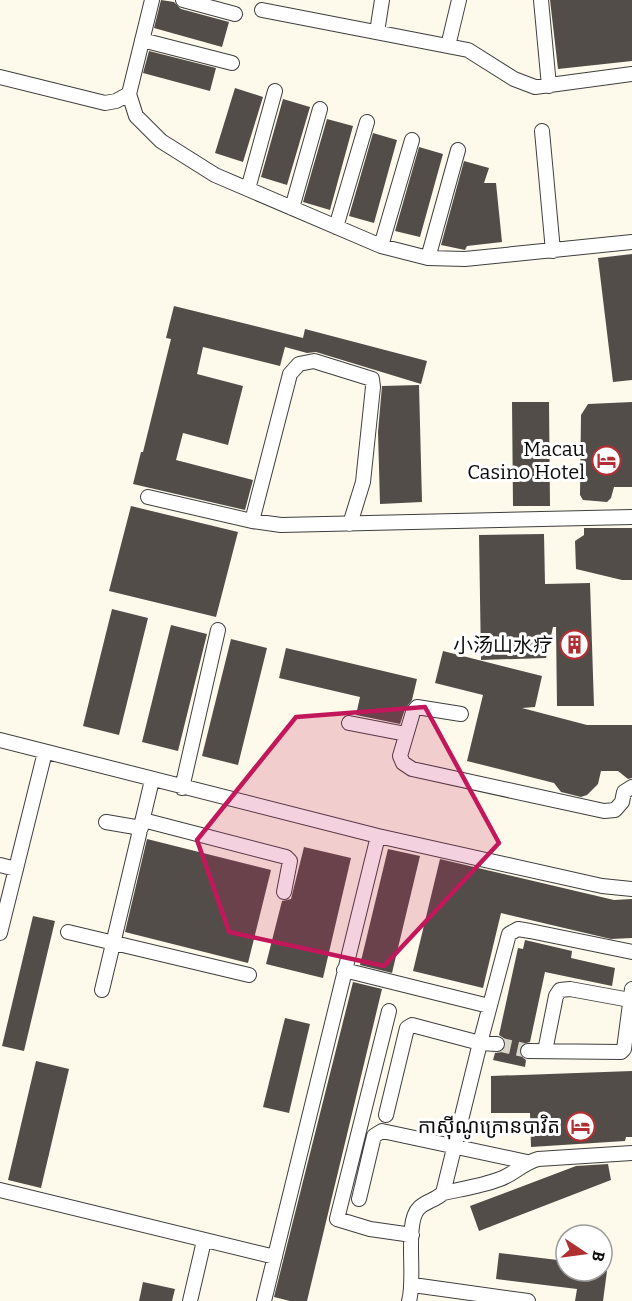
<svg xmlns="http://www.w3.org/2000/svg" width="632" height="1301" font-family="Bitter,'Noto Sans SC','Noto Sans Khmer',serif">
	<rect width="100%" height="100%" fill="#fdfaec"/>
	<path fill="#534d49" d="M161,0L174,2L181,9L229,22L222,47L154,28Z
		M550,0H632V61L558,69Z
		M149,51L216,68L210,91L143,73Z
		M235,88L263,97L243,162L215,153Z
		M283,99L310,107L287,185L261,177Z
		M327,119L353,126L330,210L303,202Z
		M373,133L397,140L374,223L349,216Z
		M419,147L443,154L420,237L395,231Z
		M464,161L489,168L484,183H496L502,242L467,246L465,250L441,245Z
		M632,254V380L613,382L598,258Z
		M174,306L303,338L305,329L427,361L421,384L316,352L307,353L285,347L280,366L203,347L197,374L243,386L228,445L183,433L176,460L253,480L245,510L133,484L141,452H143L171,339L166,338Z
		M419,385L422,502L380,504L378,432L382,386Z
		M512,402H549L550,506H513Z
		M632,402V487H614L611,498L607,502L583,500L580,495L581,415L588,404Z
		M131,506L238,532L216,617L109,591Z
		M584,528H632V580H622L576,569L575,541L584,535Z
		M544,534L545,584L590,583L594,706H557L556,627H553L546,658L481,660L479,535Z
		M112,609L148,618L119,735L83,726Z
		M171,625L207,634L178,751L142,742Z
		M231,639L267,648L238,765L202,756Z
		M286,648L417,679L412,700L405,709L400,724L356,715L360,697L279,678Z
		M443,651L542,676L535,707L522,708L587,725H632V778L628,779L618,771H601L598,784L587,795L581,797L561,792L554,783L467,761L483,695L435,683Z
		M147,839L271,870L248,963L125,932Z
		M304,847L351,858L323,978L266,964L282,901L291,899Z
		M388,849L420,856L392,973L360,965Z
		M440,859L614,900L632,899V938L611,939L501,913L483,988L413,971Z
		M33,916L55,921L24,1051L2,1046Z
		M525,940L572,951L571,958L615,968L612,986L545,972L530,1042L523,1044L519,1050L521,1056L526,1060L525,1067L493,1060L495,1053L502,1052L506,1045L505,1039L499,1035L518,948L523,949Z
		M353,982L382,989L307,1301H290L274,1297Z
		M285,1018L310,1024L289,1113L263,1107Z
		M36,1061L69,1069L41,1188L8,1180Z
		M632,1071V1137H626L625,1141L531,1147L530,1113H491V1076Z
		M608,1164L611,1180L479,1231L470,1206L576,1166Z
		M499,1253L566,1261V1271H607L603,1301H575L577,1289L496,1279Z
		M143,1282L175,1289L172,1301H139Z"/>
	<g fill="none" stroke-linecap="round" stroke-linejoin="round">
		<path stroke="#d9d6ca" stroke-width="14" stroke-dasharray="14 7" stroke-linecap="butt" d="M497,1044L528,1051"/>
		<defs>
			<path id="minor" d="M152,0L129,94L136,116L161,141L215,175L381,246L428,258L465,259L632,242
				M183,0L235,14
				M541,0L549,86
				M262,10L468,50L514,79L535,87L632,74
				M377,32L382,0
				M142,40L232,63
				M448,46L459,0
				M0,77L105,103L116,101L129,94
				M542,131L553,251
				M248,189L275,91
				M292,208L320,109
				M336,227L367,122
				M381,246L412,140
				M428,258L458,150
				M148,497L252,521L281,525L632,517
				M252,521L290,374L299,364L314,361L372,379L373,387L363,482L350,524
				M461,714L417,707L413,712L400,756L403,763L412,769L604,811L615,810L622,802L624,792L632,787
				M349,723L406,734
				M0,740L378,836L602,886L632,889
				M182,788L218,630
				M143,820L286,857L290,861L284,892
				M106,822L141,828
				M0,865L16,869
				M68,932L249,975
				M0,933L45,752
				M344,970L489,1006
				M102,990L152,780
				M389,1011L337,1219L370,1229L412,1235
				M497,1044L480,1043L509,934L518,929L530,931L632,952
				M528,1051L621,1052L624,1049L632,989
				M545,1051L556,996L560,990L570,989L630,1000
				M386,1115L407,1028L412,1025L480,1043L443,1193C436,1200 426,1201 419,1208C404,1222 416,1279 409,1301
				M0,1190L275,1257
				M443,1193C461,1189 482,1186 500,1179C514,1174 523,1163 538,1159L632,1153
				M359,1199L374,1136L382,1131L527,1162
				M413,1285L528,1301
				M190,1301L204,1241
				M264,1301L378,836"/>
		</defs>
		<use href="#minor" stroke="#3e3e3e" stroke-width="16"/>
		<use href="#minor" stroke="#fff" stroke-width="14"/>
	</g>
	<path fill="#c2185b" fill-opacity="0.2" stroke="#c2185b" stroke-width="4.5" stroke-linejoin="round" d="M425,707L499,843L384,966L229,932L197,840L296,717Z"/>
	<defs>
		<symbol id="hotel-ring" viewBox="-11 -11 22 22"><circle r="9.5" fill="#fff" stroke="#b02f33" stroke-width="1.5"/><path d="M-6-4.5h1.5V1H6V5H4.5V3h-9V5H-6ZM-4 0a1.8 1.8 0 1 1 3.6 0ZM.5 0V-2.5h3Q6-2.5 6 0Z" fill="#b02f33"/></symbol>
		<symbol id="building-ring" viewBox="-11 -11 22 22"><circle r="9.5" fill="#fff" stroke="#b02f33" stroke-width="1.5"/><path d="M-4-6H4V6H1V3H-1V6H-4ZM-2.5-4.3h1.7v1.8h-1.7ZM.8-4.3h1.7v1.8H.8ZM-2.5-1h1.7V.8h-1.7ZM.8-1h1.7V.8H.8Z" fill="#b02f33"/></symbol>
	</defs>
	<g fill-rule="evenodd">
		<use href="#hotel-ring" x="590" y="444" width="33" height="33"/>
		<use href="#building-ring" x="558" y="628" width="33" height="33"/>
		<use href="#hotel-ring" x="564" y="1110" width="33" height="33"/>
	</g>
	<g text-anchor="middle" dominant-baseline="central" stroke-width="6" stroke-linejoin="round" paint-order="stroke">
		<g font-size="20" fill="#0b0b0b" stroke="#fff" text-anchor="end">
			<text x="585" y="449">Macau<tspan x="585" dy="23">Casino Hotel</tspan></text>
			<text x="553" y="645">小汤山水疗</text>
			<text x="560" y="1126">កាស៊ីណូក្រោនបាវិត</text>
		</g>
	</g>
	<g transform="translate(584 1253) rotate(103)"><circle r="28" fill="#ffffff" stroke="#9d9d9d" stroke-width="1.5"/>
	<path d="M0-4.5L10 22L0 15L-10 22Z" fill="#b02f33"/>
	<text y="-9" font-size="16" font-weight="bold" text-anchor="middle" fill="#0b0b0b">B</text>
	</g>
</svg>
